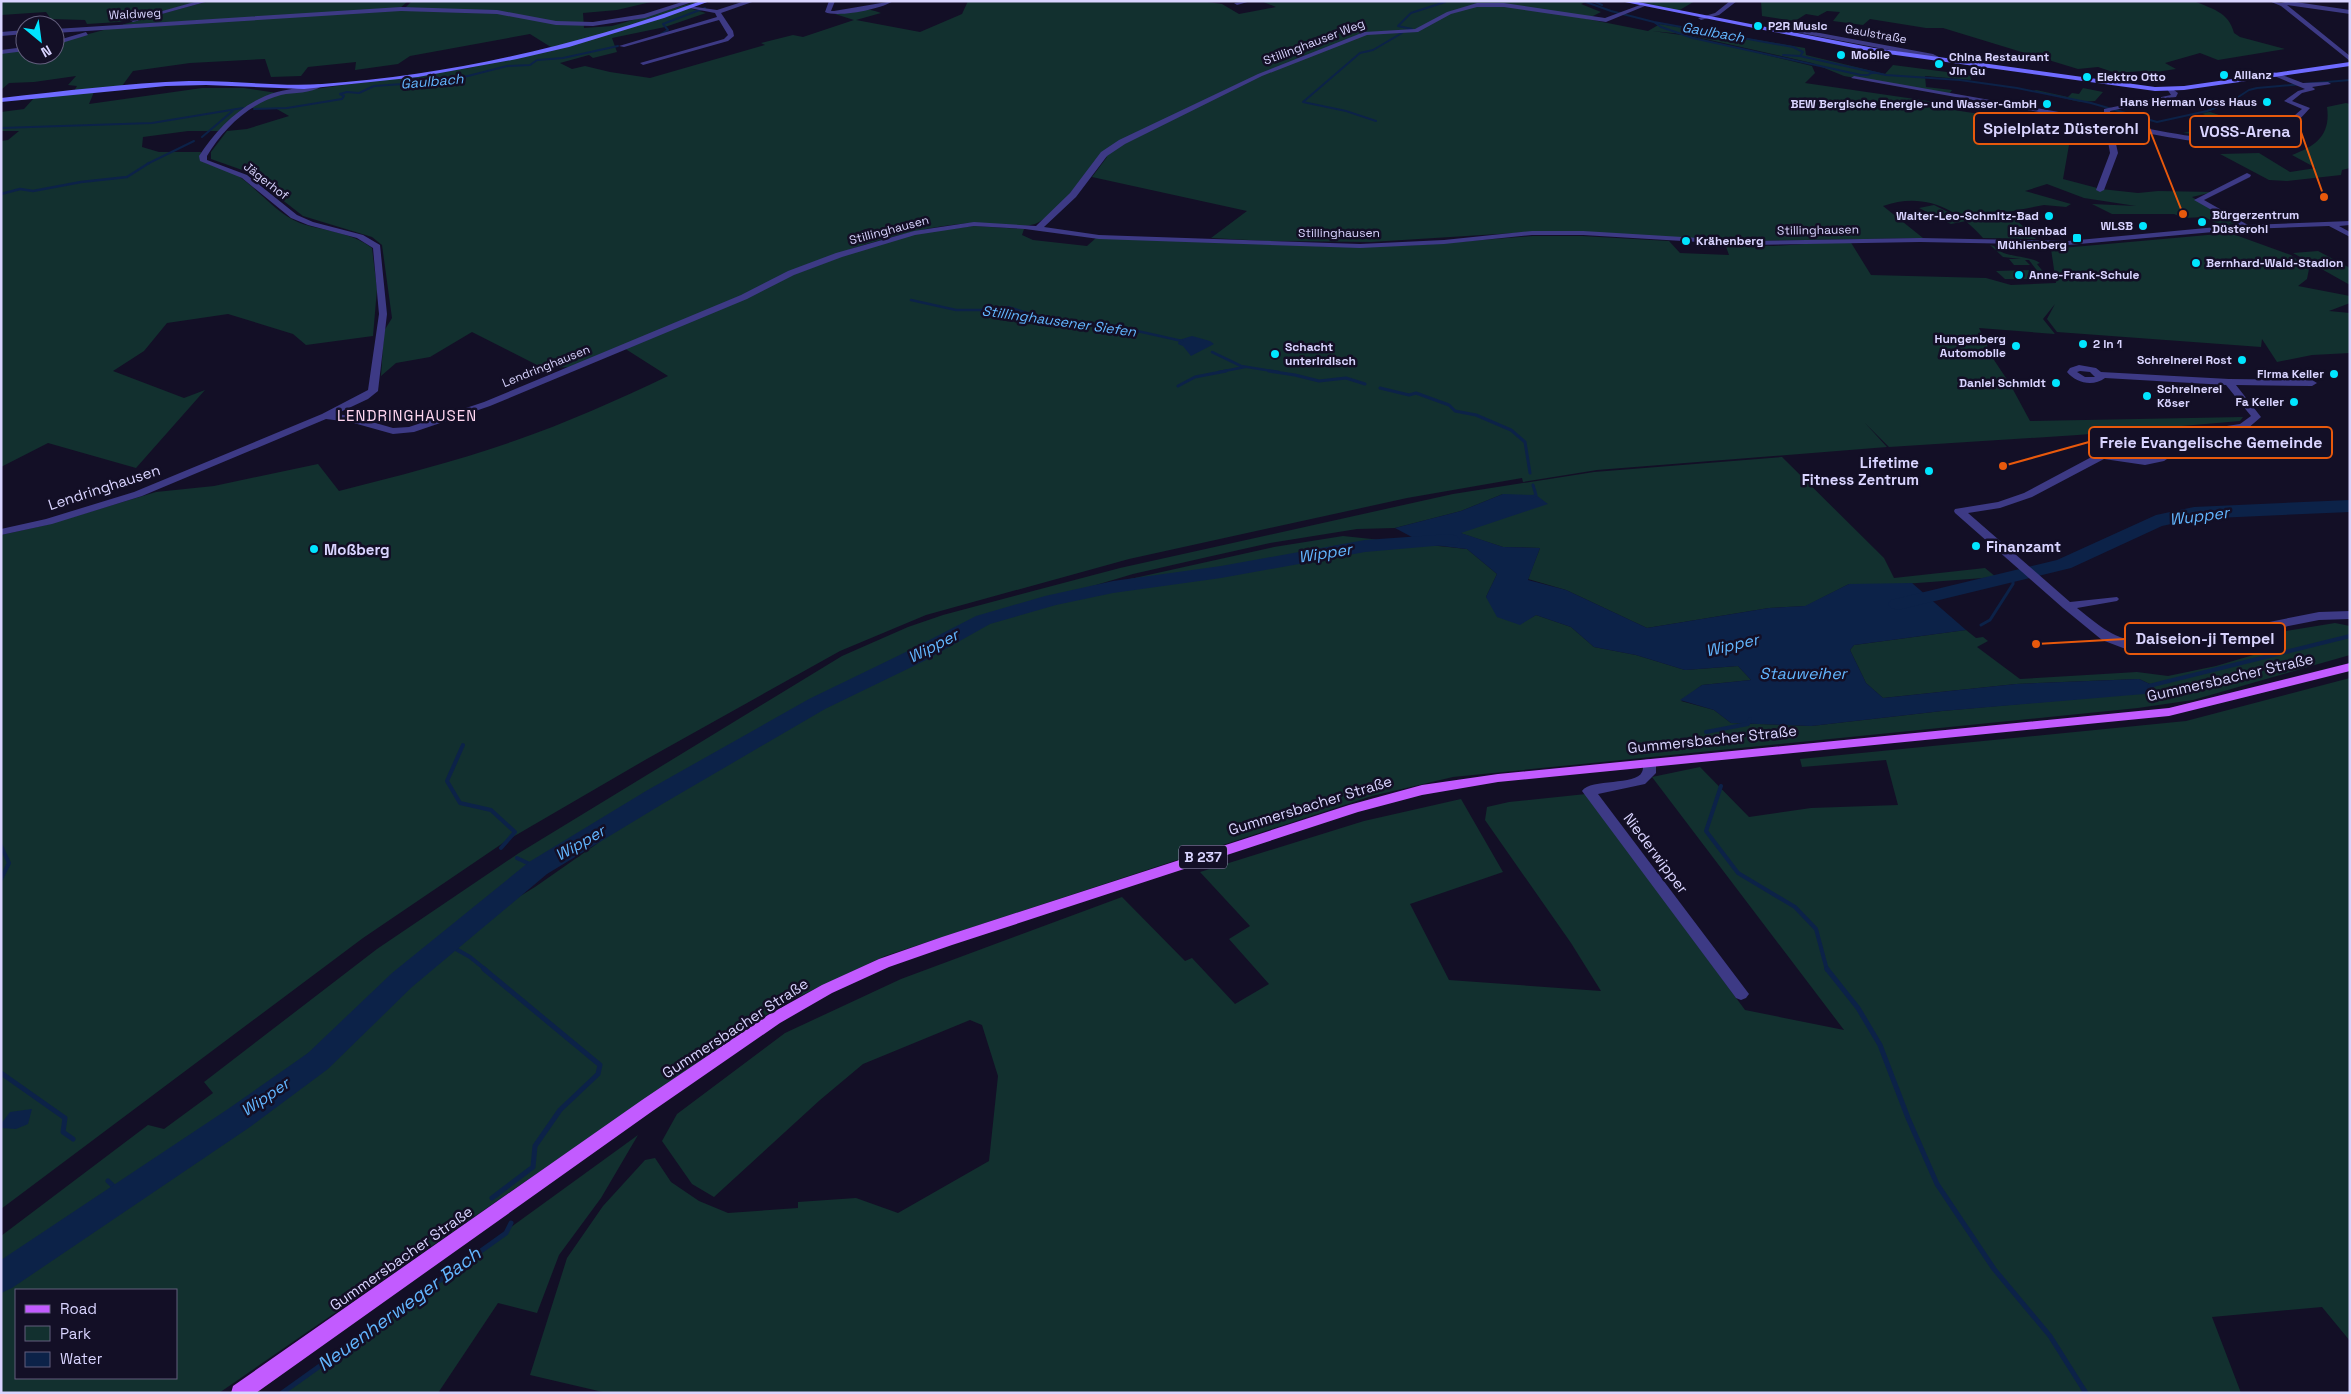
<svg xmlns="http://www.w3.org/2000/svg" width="2351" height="1394" font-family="'Space Grotesk',sans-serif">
	<rect width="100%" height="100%" fill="#130f26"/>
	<path fill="#12302f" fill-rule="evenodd" d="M1,1H203L119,22L87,24L85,20L51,19L46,12L1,15Z
		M209,1H408L399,9L121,25Z
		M412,1H655L617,10L583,13L584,28L612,26L699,1L685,7L706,13L665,27L612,38L617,52L593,58L589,55L560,63L572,69L585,66L610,72L650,78L765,45L761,43L793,35L803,37L854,20L835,14C851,9 865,7 881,13L856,20L920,32L962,14L968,1H1201L1222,4L1239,14L1276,7L1261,1H1588L1581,4L1601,12L1589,18L1557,13L1648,31L1660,24L1805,48L1806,55L1885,74L1893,65L1970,75L1971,80L1925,76L1926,87L1952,90L1950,93L1935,92L1844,76L1812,63L1683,34L1652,31L1689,36L1812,66L1815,73L1805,83L1949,104L1947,109L2072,128L2063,179L2101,189L2138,193L2158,191L2213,192L2192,197L2239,226L2226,222L2235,226L2223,227L2205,217L2184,218L2174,214H2112L2092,204L2136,206L2084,198L2047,184L2025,191L2071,204L2066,207L2044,205L2008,212L2036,239L1983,238C1956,207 1922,192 1883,206L1923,238L1754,241L1548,231L1371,242L1267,241L1211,238L1247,211L1092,177L1107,157L1098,158C1085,175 1054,217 1035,224C1021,229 987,222 970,223C930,226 893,236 854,248L573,367L543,368L472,332L430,357L396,363L381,376L384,331L392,318L382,245L372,237L303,216L245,171L211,159V152L227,131L247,129L289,116L275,108H251L264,100L285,93L469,68L554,49L530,34L410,56L398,64L355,70L356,62L308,67L301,76L271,77L265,59L190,63L133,71L122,86L74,91L77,86L68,85L76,76L34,82L9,83L1,90V53L25,49V55H55V43L115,27L402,10L511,13L404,9Z
		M1636,1H1695L1678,11Z
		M1761,1H2194C2212,9 2229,12 2234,33L2240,37L2285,49L2218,60L2200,53L2165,63L2176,69L2149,73L2142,71L2116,73L2098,67L2078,69L1943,28H1926L1870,19L1863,25L1833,21L1840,12L1827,11L1818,16L1806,14L1795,21L1762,16Z
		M202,88H244L277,93L267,96L220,131H188L143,137L142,147L159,152H201L200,160C211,167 224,167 235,174C258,188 275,213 300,223C323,231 352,232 372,248L377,289L373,336L306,345L293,334L228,314L167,323L144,351L113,371L184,398L205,390L136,468L48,443L1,467V141L8,140L19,131H1V112L24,109L34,98L94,92L89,104Z
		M2083,88L2103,92L2095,101L2080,102L2034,91L2036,90L2068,97L2072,93L2079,94Z
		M2346,103L2350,104V168L2342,170L2341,175L2287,181L2269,180L2220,154L2259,153L2290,172L2316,168L2292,155C2316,146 2331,135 2327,107Z
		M2210,112L2240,122L2224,126L2201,116L2205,114L2201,113Z
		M2204,128L2233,137L2183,133Z
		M1934,205L1966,221L1951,224L1919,208Z
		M974,226L1024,229L1022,235L1033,240L1087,246L1096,238L1233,242L1337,247L1419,245L1532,236H1582L1669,241L1680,253L1729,255L1725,244L1773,246L1850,241L1871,275L1986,278L2011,285L2056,283L2051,249L2230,233L2291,255L2309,269L2307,279L2298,286L2350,296V303L2329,311L2350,313V353L2312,355L2277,362L2262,339L2261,347L2057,332L2047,319L2055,304L2043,319L2055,334L1979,328L1994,360L2010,384L2030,421L2243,417L2240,421L2078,435L1889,447L1865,423L1887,447L1597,470L1523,482L1522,478L1407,498L1129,559L926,615L840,651L645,760L506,841L363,938L1,1209V535L46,525L156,492L214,486L318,464L339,491C397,476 457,461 514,441C566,423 618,400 668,376L624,348L795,274L842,256L917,233Z
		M1990,245L1994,246C2005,259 2026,254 2040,263L2037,264L2049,279L2044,280L2029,260H2025L2030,265H2014L2009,259H2021L2003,257Z
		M2318,251L2350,268V285L2293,253Z
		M2033,270L2042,279H2005L1996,271Z
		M1782,457L1884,558L1894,578L1985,568L1996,577L1891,585L1849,584L1806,606L1769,608L1647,628L1566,590L1528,579L1540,548L1503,547L1460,533L1503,494L1461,511L1395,528L1357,529L1270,543L1203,558L1133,574L981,619L813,701L677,781L537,879L469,918L159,1179L231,1129L276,1102L365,1025L474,924L535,887L674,790L820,701L985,622L1130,579L1274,547L1343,536L1467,549L1497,574L1486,597L1520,624L1536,615L1571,627L1594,647L1636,655L1685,670L1738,666L1751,680L1702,685L1681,701L1714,710L1731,723L1811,726L1942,711L2156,692L2152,685L2139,679L2016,684L1883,698L1866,683L1850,650L1854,645L1966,630L1976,638L1983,637L1988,641L1977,647L2020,679L2137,672L2168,676L2216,666L2277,648L2262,635L2335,623L2350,626V655L2193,700L2138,708L1453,777L1372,796L885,956L781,1005L219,1393H1V1236L148,1125L164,1129L213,1093L204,1082L377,949L519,853L842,656L908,627L943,615L1120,568L1453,494L1594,472ZM16,1290H176V1378H16Z
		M2350,678V1341L2322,1307L2212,1317L2241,1393H607L530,1375L567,1258L603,1206L645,1160L655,1158L671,1182L699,1201L728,1213L798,1208V1202L856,1198L898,1213L989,1161L998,1076L982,1025L970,1020L863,1064L820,1100L714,1197L692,1184L662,1141L677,1114L785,1033L901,979L1122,897L1185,961L1192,958L1235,1004L1269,984L1229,939L1250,926L1200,872L1364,821L1461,799L1503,872L1410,904L1449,980L1601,991L1571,943L1485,820L1487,807L1509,802L1586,794L1745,1010L1844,1030L1652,777L1700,767L1749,817L1811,808L1898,805L1886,760L1802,767L1800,759L2186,721Z
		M638,1135L601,1198L559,1255L537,1313L498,1303L438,1393H282Z"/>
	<path fill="#0c2248" d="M1192,336L1210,341L1214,344L1191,356L1183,346L1178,344L1179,340Z
		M1503,494L1536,495L1548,504L1461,533L1503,547L1540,548L1528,580L1566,590L1647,628L1769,608L1805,606L1849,584L1912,583L1966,630L1854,645L1850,650L1866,683L1883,698L2016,684L2139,679L2152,685L2156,693L1942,711L1811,726L1731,723L1714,710L1680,700L1702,685L1751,680L1738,666L1685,670L1636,655L1594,647L1571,627L1536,615L1520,625L1497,617L1486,597L1497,574L1467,549L1425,544L1395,528L1461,511Z
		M32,1109L28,1124L16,1129L1,1128V1124L10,1112Z"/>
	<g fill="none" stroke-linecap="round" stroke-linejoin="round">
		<path stroke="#0c2248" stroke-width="2" d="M1583,1L1611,11L1654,22L1661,27L1693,38L1861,75H1868L1873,72
			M1593,1L1602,5
			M1654,22L1793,47L1803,52L1800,56L1886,75L1960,80L2017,88L2091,103L2157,122L2207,111L2229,103L2249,90L2257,88L2350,80
			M1408,30L1412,29L1398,26L1411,13L1445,2
			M661,34L668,30L663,24L705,8
			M1783,55L1800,56
			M254,109L287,108L342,99L344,96L340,94L347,92L359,93L374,86L461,80L464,77L507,66L530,65L537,60L563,58L618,46
			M1376,121L1346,111L1303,102L1360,53L1373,50L1402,33
			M1,128L152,123L243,108
			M202,137L235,109
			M147,164L194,141"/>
		<path stroke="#0c2248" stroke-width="2.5" d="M1,194L20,189L33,191L81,182L127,177L149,163
			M911,300L956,310H987L1026,317L1115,326L1182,341
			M1008,307L1037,316
			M1212,352L1241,366L1279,372
			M1219,372L1245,367"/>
		<path stroke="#0c2248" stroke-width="3" d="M1269,371L1295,375L1319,381L1346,378L1365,384
			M1178,386L1195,377L1226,371
			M1380,388L1409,395L1416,393L1449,405L1455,411L1476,415L1511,430L1525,442L1530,473
			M1532,497L1536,495L1533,485
			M1981,625L1990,620L2013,584V578"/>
		<path stroke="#0c2248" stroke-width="4" d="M2149,686L2350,636
			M1706,732L1748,724L1750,719
			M463,745L447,781L460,803L491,810L515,832L501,848
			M1721,786L1706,831L1738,873L1795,907L1816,929L1827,970
			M1,846L9,863L1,879
			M517,858L538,868
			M447,944L470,957L486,970"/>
		<path stroke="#0c2248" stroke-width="5" d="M484,969L600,1065L598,1074L560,1110L535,1146L533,1167L492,1198
			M1827,969L1858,1008L1880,1045L1908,1118L1937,1184L1994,1269L2050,1336L2086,1393
			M1,1073L65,1118L63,1132L73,1139
			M108,1181L123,1195
			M282,1393L506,1233L511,1223"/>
		<path fill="#0c2248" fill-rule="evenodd" d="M2350,500V512L2194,519L2162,526L2071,568L1898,610L1891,608L1888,604L1891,600L2057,560L2156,515L2194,507Z
			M1450,534L1457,536L1460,540L1457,544L1365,552L1221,578L1113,593L1056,605L990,624L926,660L825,709L664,803L547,874L412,987L328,1069L250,1127L12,1288L1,1293V1260L228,1109L308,1053L392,973L529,862L646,791L809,699L910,650L976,616L1045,596L1113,581L1221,566L1365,540Z"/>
		<path fill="#3d3a85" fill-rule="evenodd" d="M198,1H209L133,22L130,20Z
			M685,1H695L645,18L593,26L556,25L497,14L401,11L55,33V29L401,7L497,10L556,21L593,22L644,14Z
			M745,1H755L721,13L733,31L734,36L728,41L643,65L640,63L724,39L728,35L719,20L624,47L619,46L717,17L715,13L689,8V6L717,10Z
			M829,1H835L831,11H834L893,1C882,9 837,18 825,12Z
			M1251,1L1237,5L1234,3Z
			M1730,1H1737L1719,15L1701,20L1698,18L1715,13Z
			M2269,1L2281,3L2289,1L2350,10V14L2287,5L2350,56V61L2281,6Z
			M1477,3H1504L1605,18L1640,5L1645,6L1606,22L1504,7H1477L1451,14L1418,32L1367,35L1262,76L1125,144L1107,156L1076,197L1044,227L1099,235L1360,244L1444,240L1532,231H1583L1749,241L1920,238L2068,241L2238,225L2194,200L2247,173L2251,175L2250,177L2204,200L2248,225L2350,221V225L2339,226L2350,232V237L2329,226L2247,229L2068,245L1920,242L1749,245L1583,235H1532L1444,244L1360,248L1099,239L1025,229L974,226L915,235L842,257L794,275L747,299L490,406L414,432L393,434L350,422L326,419L142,496L52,524L1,535V529L46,519L134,492L322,414L368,390L379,314L373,248L357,238L308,225L291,218L242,178L200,161L199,156C217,128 244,101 277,92C291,88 305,88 319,84L322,86C311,94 294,92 281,95C250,103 223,129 207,156V160L247,175L297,215L313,222L363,235L380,245L387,314L378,391L368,399L336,414L351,416L393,428L409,427L484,402L741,295L788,271L836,253L914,231L974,222L1036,226L1070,193L1101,152L1119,140L1258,74L1364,32L1415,29L1447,12Z
			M1776,25L1933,54L1943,59L1940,61L1931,58L1774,28Z
			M25,30V34L1,36V32Z
			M86,32L88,35L55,45V41Z
			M25,47V51L1,54V50Z
			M2274,72L2303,83L2328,82L2331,84L2312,87L2315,89L2314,90L2302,93L2292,101L2310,108C2302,117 2290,130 2279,136C2242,156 2153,134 2112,126L2118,153L2104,190L2100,192L2096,190L2110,153L2105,124L1851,78L1854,76L2104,120V109L2171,95L2167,89L2170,87L2178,93L2176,97L2110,111L2112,121C2152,129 2235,150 2272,133C2283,128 2293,116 2302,109L2284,101L2298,91L2305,89L2272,75L2271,74Z
			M2079,365L2096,368L2101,372L2229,379L2312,380L2317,383L2312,386L2236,385L2261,417L2247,429L2155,443L2115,455L2145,459L2168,452L2173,455L2164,461L2145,465L2104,459L2032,497L2000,508L1968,513L2070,602L2117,597L2119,599L2117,601L2077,608C2107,632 2114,639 2154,645L2319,612L2350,611V619L2319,620L2154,653L2123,648L2102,640L2063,608L1955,513L1954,511L1955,509L1998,502L2024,493L2099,453L2154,437L2240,424L2251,416L2226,385L2105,378C2093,387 2076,383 2067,372L2070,368ZM2080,371L2090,372L2095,377H2085L2077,372Z
			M1649,759L1656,763V773L1645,784L1598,794L1746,990L1749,994L1746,998L1741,1000L1736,998L1582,791C1591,778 1636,786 1642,772C1644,768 1642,764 1644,760Z"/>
		<path fill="#6f6bff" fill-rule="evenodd" d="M701,1H710L664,18L569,47L517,59L418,77L304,89L206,85L166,86L1,102V98C64,91 126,83 189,81C234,80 278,87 322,84C451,75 579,45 701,1Z
			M1620,1H1633L1874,48L2155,87L2184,86L2350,62V66L2184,90L2155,91L1874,52Z"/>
		<path fill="#c25bff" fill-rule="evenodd" d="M2350,663V671L2169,716L1498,782L1422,795L1358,812L952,945L889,967L832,993L780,1023L654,1110L256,1393H231L233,1386L642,1100L768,1015L822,985L879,959L942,937L1349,805L1422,785L1498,774L2169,708Z"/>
	</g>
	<g fill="#00e5ff" stroke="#130f26" stroke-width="2">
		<circle cx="1758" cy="26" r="5"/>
		<circle cx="1841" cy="55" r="5"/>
		<circle cx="1939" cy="64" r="5"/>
		<circle cx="2224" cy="75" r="5"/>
		<circle cx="2087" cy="77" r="5"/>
		<circle cx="2267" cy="102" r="5"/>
		<circle cx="2047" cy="104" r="5"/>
		<circle cx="2049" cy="216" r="5"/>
		<circle cx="2202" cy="222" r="5"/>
		<circle cx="2143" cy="226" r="5"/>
		<rect x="2072" y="233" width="10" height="10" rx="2.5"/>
		<circle cx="1686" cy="241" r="5"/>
		<circle cx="2196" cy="263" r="5"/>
		<circle cx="2019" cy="275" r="5"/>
		<circle cx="2083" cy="344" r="5"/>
		<circle cx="2016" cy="346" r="5"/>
		<circle cx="1275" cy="354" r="5"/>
		<circle cx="2242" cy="360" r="5"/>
		<circle cx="2334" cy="374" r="5"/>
		<circle cx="2056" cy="383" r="5"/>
		<circle cx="2147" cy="396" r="5"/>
		<circle cx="2294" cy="402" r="5"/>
		<circle cx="1929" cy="471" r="5"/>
		<circle cx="1976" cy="546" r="5"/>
		<circle cx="314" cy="549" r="5"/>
	</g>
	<g text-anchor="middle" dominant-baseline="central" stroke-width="5" stroke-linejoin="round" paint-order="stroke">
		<g font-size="12" fill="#d9d4ff" stroke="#130f26">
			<text transform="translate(135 14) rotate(-3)">Waldweg</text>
			<text transform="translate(1876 34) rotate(10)">Gaulstraße</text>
			<text transform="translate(1314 42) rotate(-21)">Stillinghauser Weg</text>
			<text transform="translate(266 181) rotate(38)">Jägerhof</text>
			<text transform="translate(889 230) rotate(-15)">Stillinghausen</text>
			<text transform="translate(1818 230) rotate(-1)">Stillinghausen</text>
			<text x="1339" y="233">Stillinghausen</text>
			<text transform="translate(546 366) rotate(-22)">Lendringhausen</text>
		</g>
		<g font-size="12" font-weight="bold" fill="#d9d4ff" stroke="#130f26" text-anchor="start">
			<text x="1768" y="26">P2R Music</text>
			<text x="1851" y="55">Mobile</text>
			<text x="1949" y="57">China Restaurant<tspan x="1949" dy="14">Jin Gu</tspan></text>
			<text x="2234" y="75">Allianz</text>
			<text x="2097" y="77">Elektro Otto</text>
			<text x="2257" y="102" text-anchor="end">Hans Herman Voss Haus</text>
			<text x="2037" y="104" text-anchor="end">BEW Bergische Energie- und Wasser-GmbH</text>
			<text x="2212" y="215">Bürgerzentrum<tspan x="2212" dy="14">Düsterohl</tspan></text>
			<text x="2039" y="216" text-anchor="end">Walter-Leo-Schmitz-Bad</text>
			<text x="2133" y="226" text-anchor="end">WLSB</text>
			<text x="2067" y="231" text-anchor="end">Hallenbad<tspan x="2067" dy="14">Mühlenberg</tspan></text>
			<text x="1696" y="241">Krähenberg</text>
			<text x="2206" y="263">Bernhard-Wald-Stadion</text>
			<text x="2029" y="275">Anne-Frank-Schule</text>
			<text x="2006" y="339" text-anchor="end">Hungenberg<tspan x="2006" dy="14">Automobile</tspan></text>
			<text x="2093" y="344">2 in 1</text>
			<text x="1285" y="347">Schacht<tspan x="1285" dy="14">unterirdisch</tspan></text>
			<text x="2232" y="360" text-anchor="end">Schreinerei Rost</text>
			<text x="2324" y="374" text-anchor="end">Firma Keller</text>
			<text x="2046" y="383" text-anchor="end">Daniel Schmidt</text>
			<text x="2157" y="389">Schreinerei<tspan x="2157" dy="14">Köser</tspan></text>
			<text x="2284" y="402" text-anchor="end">Fa Keller</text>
		</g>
		<g font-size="14" font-style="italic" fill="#62b6ff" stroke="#130f26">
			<text transform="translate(1713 32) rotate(10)">Gaulbach</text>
			<text transform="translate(432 81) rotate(-5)">Gaulbach</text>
			<text transform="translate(1059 321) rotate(8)">Stillinghausener Siefen</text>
		</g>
		<rect fill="#130f26" stroke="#9e99be" stroke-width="1" x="1179" y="845.5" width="48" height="23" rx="4"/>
		<g font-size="14" font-weight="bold" fill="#d9d4ff">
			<text x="1203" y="857">B 237</text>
		</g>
		<g font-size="15" letter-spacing="1" fill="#ffd6f0" stroke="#130f26">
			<text x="407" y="415">LENDRINGHAUSEN</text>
		</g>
		<g font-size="15" font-weight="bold" fill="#d9d4ff" stroke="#130f26" text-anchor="start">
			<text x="1919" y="462" text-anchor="end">Lifetime<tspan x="1919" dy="17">Fitness Zentrum</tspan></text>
			<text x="1986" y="546">Finanzamt</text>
			<text x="324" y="549">Moßberg</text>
		</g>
		<g font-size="15" fill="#d9d4ff" stroke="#130f26">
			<text transform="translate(104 487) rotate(-18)">Lendringhausen</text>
			<text transform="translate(2230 677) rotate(-13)">Gummersbacher Straße</text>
			<text transform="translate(1712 739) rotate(-6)">Gummersbacher Straße</text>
			<text transform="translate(1310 805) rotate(-17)">Gummersbacher Straße</text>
			<text transform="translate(1656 853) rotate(53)">Niederwipper</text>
			<text transform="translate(735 1028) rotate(-33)">Gummersbacher Straße</text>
			<text transform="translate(401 1258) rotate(-35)">Gummersbacher Straße</text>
		</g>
		<g font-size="16" font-style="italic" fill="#62b6ff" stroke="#130f26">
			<text transform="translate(2199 516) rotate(-7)">Wupper</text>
			<text transform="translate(1325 553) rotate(-9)">Wipper</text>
			<text transform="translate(1732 645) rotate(-13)">Wipper</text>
			<text transform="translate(933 646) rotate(-27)">Wipper</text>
			<text x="1803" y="673">Stauweiher</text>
			<text transform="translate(580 843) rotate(-30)">Wipper</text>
			<text transform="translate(265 1097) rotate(-34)">Wipper</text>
		</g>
		<g font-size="19" font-style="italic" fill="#62b6ff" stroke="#130f26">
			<text transform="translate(399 1309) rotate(-36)">Neuenherweger Bach</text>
		</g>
	</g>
	<path fill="none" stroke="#e8590c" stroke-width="2" d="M2183 214L2149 128M2324 197L2301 132M2003 466L2089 442M2036 644L2125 639"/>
	<g fill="#e8590c" stroke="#130f26" stroke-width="2">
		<circle cx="2183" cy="214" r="5"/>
		<circle cx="2324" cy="197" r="5"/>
		<circle cx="2003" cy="466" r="5"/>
		<circle cx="2036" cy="644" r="5"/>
	</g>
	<g fill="#130f26" stroke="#e8590c" stroke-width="2">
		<rect x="1974" y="113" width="175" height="31" rx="5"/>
		<rect x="2190" y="116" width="111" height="31" rx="5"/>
		<rect x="2089" y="427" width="243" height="31" rx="5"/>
		<rect x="2125" y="623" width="160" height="31" rx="5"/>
	</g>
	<g font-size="16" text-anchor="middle" font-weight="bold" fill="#d9d4ff">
		<text x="2061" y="134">Spielplatz Düsterohl</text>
		<text x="2245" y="137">VOSS-Arena</text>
		<text x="2211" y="448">Freie Evangelische Gemeinde</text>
		<text x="2205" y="644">Daiseion-ji Tempel</text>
	</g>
	<rect width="2351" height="1394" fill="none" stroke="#d9d4ff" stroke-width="5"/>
	<rect x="15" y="1289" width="162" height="90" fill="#130f26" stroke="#625e7d"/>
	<rect x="25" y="1305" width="25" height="8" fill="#c25bff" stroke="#625e7d"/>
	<text x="60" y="1314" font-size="15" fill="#d9d4ff">Road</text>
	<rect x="25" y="1326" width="25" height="15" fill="#12302f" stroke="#625e7d"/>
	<text x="60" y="1339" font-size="15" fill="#d9d4ff">Park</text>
	<rect x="25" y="1352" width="25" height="15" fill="#0c2248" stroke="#625e7d"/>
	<text x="60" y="1364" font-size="15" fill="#d9d4ff">Water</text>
	<g transform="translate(40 40) rotate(151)"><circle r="24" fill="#130f26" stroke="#625e7d"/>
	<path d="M0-4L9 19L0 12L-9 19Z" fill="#00e5ff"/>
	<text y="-8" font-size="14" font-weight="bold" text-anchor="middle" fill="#d9d4ff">N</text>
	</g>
</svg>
